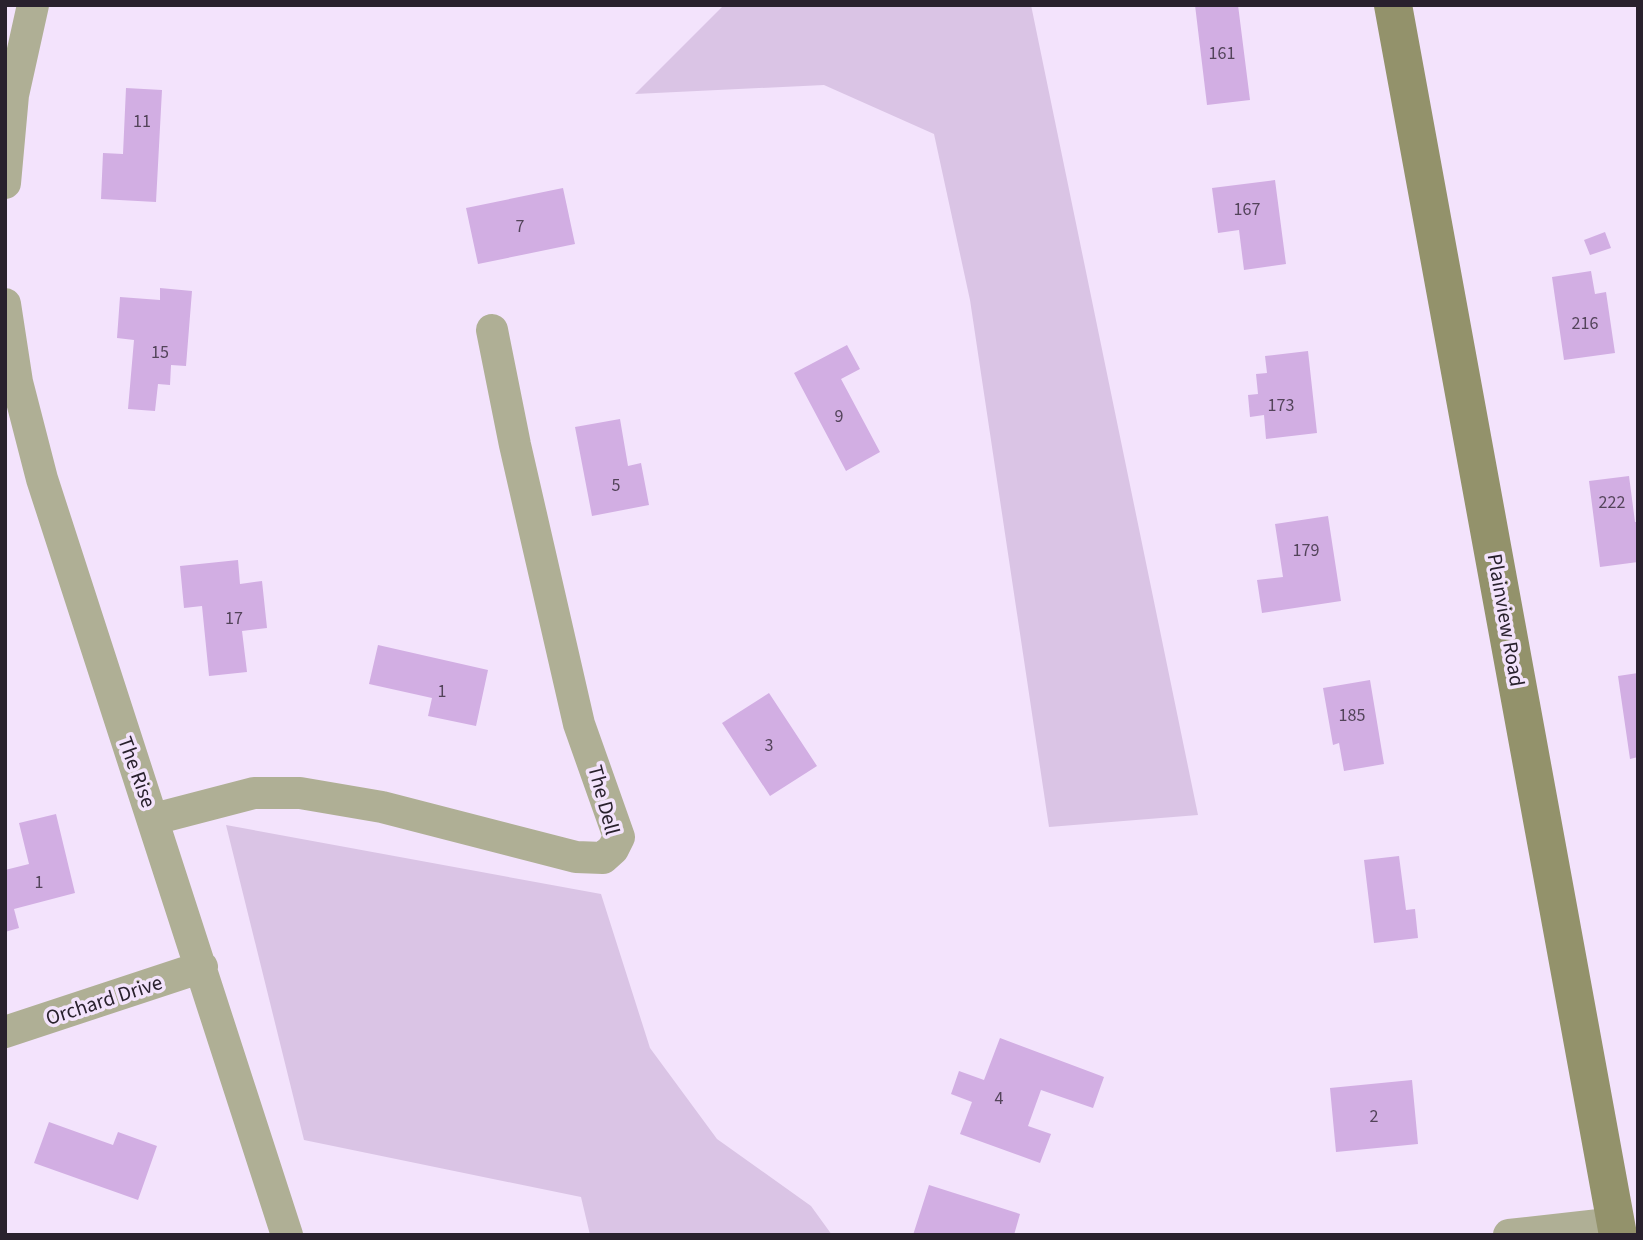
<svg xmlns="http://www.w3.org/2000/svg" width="1643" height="1240" font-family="'Source Sans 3',sans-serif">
	<rect width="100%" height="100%" fill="#f3e3fc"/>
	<path fill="#dac4e5" d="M724,5H1031L1198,815L1049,827L970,300L934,134L824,85L635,94Z
		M226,825L601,894L650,1048L717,1139L811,1206L832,1235H590L581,1197L304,1140Z"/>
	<path fill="#d2aee3" d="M1195,5H1238L1250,100L1207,105Z
		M126,88L162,90L156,202L101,199L103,153L123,154Z
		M1275,180L1286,264L1244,270L1239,230L1218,233L1212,188Z
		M563,188L575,244L478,264L466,208Z
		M1605,232L1611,248L1590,255L1584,240Z
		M1591,271L1595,294L1606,292L1615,353L1564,360L1552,277Z
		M160,288L192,291L186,366L171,365L170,385L158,384L155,411L128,409L134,340L117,338L120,297L160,300Z
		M847,345L860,369L841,379L880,452L846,471L794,373Z
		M1308,351L1317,433L1266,439L1264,415L1250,417L1248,395L1258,394L1256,374L1267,373L1265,356Z
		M620,419L628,466L641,463L649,505L592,516L575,427Z
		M1629,476L1635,522H1638V562L1600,567L1589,481Z
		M1328,516L1341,601L1262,613L1257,580L1283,577L1275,524Z
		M238,560L240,584L262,581L267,628L242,631L247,672L209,676L202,606L184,608L180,566Z
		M378,645L488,670L476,726L428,716L432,698L369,684Z
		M1638,673V757L1630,759L1618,676Z
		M1370,680L1384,764L1344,771L1339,743L1333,745L1323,688Z
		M769,693L817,766L770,796L722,723Z
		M56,814L75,893L14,909L19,928L5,932V870L29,864L19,823Z
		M1399,856L1406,910L1415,909L1418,938L1374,943L1364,860Z
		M1000,1038L1104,1077L1093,1108L1041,1090L1028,1126L1051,1134L1040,1163L960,1134L972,1102L951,1094L959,1071L984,1080Z
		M1412,1080L1418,1144L1336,1152L1330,1088Z
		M49,1122L113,1145L118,1132L157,1146L138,1200L34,1163Z
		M929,1185L1020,1214L1014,1235H913Z"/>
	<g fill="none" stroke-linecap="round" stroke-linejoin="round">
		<path stroke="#afaf95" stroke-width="32" d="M5,183L13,95L33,5
			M5,304L17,382L42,479L287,1235
			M154,819L254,793H300L382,807L576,857L603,858L613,849L619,837L579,724L515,445L492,330
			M5,1032L202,967
			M1509,1235L1617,1223"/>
		<path stroke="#93926b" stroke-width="38" d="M1393,5L1618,1235"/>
	</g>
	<g text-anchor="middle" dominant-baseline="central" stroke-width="7" stroke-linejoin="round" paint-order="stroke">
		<g font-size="18" fill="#53445a">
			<text x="1222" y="53">161</text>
			<text x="142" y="121">11</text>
			<text x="1247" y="209">167</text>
			<text x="520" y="226">7</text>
			<text x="1585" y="323">216</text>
			<text x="160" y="352">15</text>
			<text x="1281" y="405">173</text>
			<text x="839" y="416">9</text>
			<text x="616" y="485">5</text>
			<text x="1612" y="502">222</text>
			<text x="1306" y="550">179</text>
			<text x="234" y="618">17</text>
			<text x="442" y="691">1</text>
			<text x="1352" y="715">185</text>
			<text x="769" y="745">3</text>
			<text x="39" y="882">1</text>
			<text x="999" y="1098">4</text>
			<text x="1374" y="1116">2</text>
		</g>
		<g font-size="21" fill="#29212d" stroke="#f3e3fc">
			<text transform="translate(1506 620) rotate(80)">Plainview Road</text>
			<text transform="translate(137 772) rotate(70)">The Rise</text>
			<text transform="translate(604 800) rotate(75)">The Dell</text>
			<text transform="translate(104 1000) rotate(-18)">Orchard Drive</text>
		</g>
	</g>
	<rect width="1643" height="1240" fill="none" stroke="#29212d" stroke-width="14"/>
</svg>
